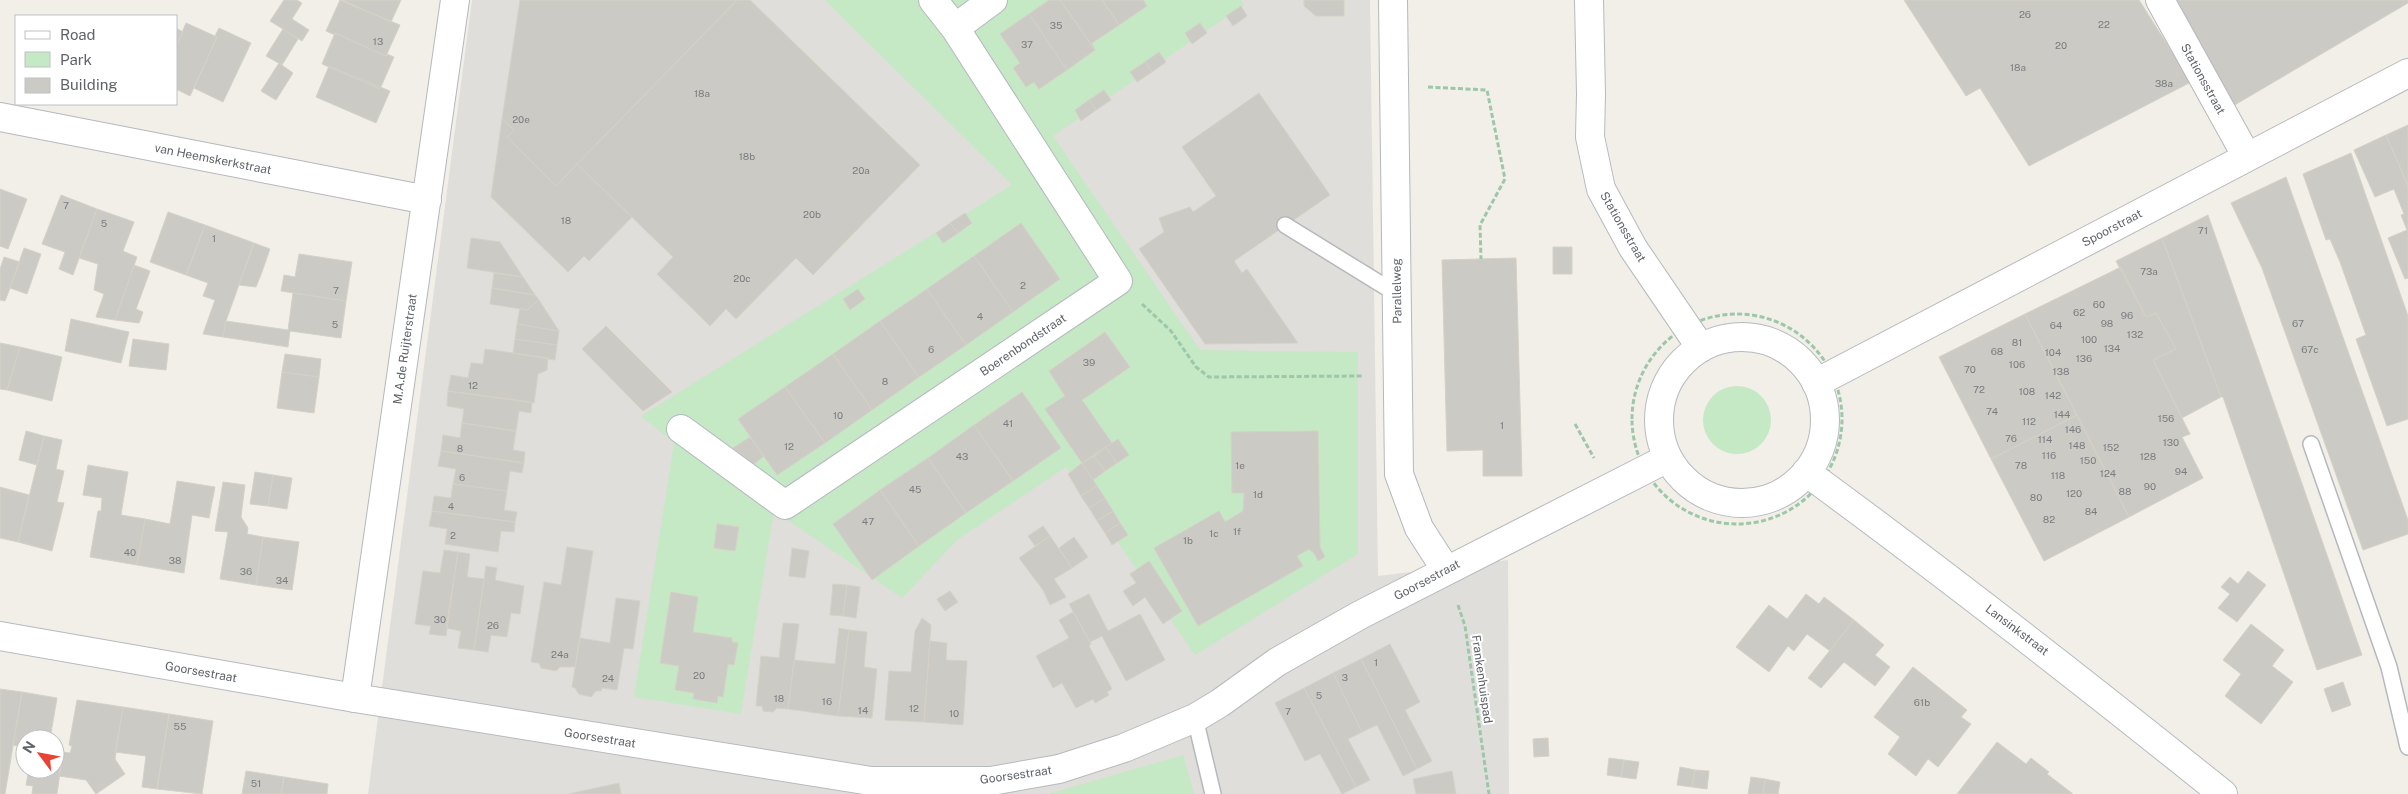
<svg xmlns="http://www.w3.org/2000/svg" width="2408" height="794" font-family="'Public Sans',sans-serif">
	<rect width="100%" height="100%" fill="#f1efe8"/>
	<path fill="#e0deda" d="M472,0H1370L1378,576L1508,560L1509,794H368Z"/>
	<path fill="#c5e8c5" d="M825,0H1241L1244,5L1053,136L1200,350L1358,352V554L1195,655L1066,467L957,540L902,598L774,511L741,714L634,697L674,443L641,416L1012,185Z
		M1703 420a34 34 0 1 1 68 0a34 34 0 1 1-68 0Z
		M1183,755L1194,794H1048Z"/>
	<path fill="#cccac5" stroke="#d6d1c6" d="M284,0H297L302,3L292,19L309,30L302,41L270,21Z
		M340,0L400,25L386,56L335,33V35L326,31Z
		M342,0H401L391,22Z
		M520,0H737L556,186L507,137L514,130L502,119Z
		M737,0H750L920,165L813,275L796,258L736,319L726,309L710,326L657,274L673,257L577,164Z
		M1049,0H1060L1095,50L1067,70L1029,14Z
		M1060,0H1102L1119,25L1092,43L1095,50Z
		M1102,0H1143L1147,6L1119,25Z
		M1304,0H1344V16H1316L1304,6Z
		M1904,0H2139L2191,82L2029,166L1980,88L1966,96Z
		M2172,0H2408V3L2233,106Z
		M1241,6L1247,16L1233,26L1226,16Z
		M1029,14L1067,70L1039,89L1034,82L1026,87L1013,68L1020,63L1000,34Z
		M186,23L217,37L190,96L176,89V47Z
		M1200,23L1207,33L1192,44L1185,33Z
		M176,28L183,32L176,47Z
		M219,28L251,43L223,102L194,88L217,37L215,36Z
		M283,29L298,39L282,65L266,56Z
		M335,33L386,56L387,54L394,57L380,89L322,64Z
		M1159,52L1166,62L1152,72L1145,62Z
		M1145,62L1152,72L1137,82L1130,72Z
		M279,63L293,73L276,100L261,91Z
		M329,66L390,91L376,123L316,97Z
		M1104,90L1111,100L1096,110L1089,100Z
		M1259,93L1330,195L1234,261L1242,273L1247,269L1298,343L1205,344L1139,249L1164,232L1159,218L1190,207L1193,212L1216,196L1182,147Z
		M1089,100L1096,110L1081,121L1075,110Z
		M502,119L514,130L507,137L556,186L577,164L632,217L589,261L584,256L568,272L491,197Z
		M2408,125V186L2386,135Z
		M2386,135L2408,186V278L2405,279L2388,238L2407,230L2401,215L2404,214L2394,189L2375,197L2354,150Z
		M2351,153L2408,316V419L2387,426L2356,339L2366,335L2340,262L2330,239L2326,240L2303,174Z
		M2286,177L2408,520V534L2363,550L2262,268L2231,203Z
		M0,189L27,199L8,249L0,246Z
		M61,195L97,209L73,275L59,269L65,252L42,244Z
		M97,209L134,222L123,251L137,257L115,320L96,317L104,294L94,290L98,264L79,258Z
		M168,212L205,225L186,275L150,262Z
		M965,213L972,223L958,233L950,223Z
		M2208,215L2362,655L2317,670L2223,397H2221L2162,238Z
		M950,223L958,233L943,243L936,233Z
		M1021,223L1060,279L1013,312L974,256Z
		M205,225L254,243L226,321L223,337L203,334L215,300L203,296L208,283L186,275Z
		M471,238L500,242L523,277L467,268Z
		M2162,238L2221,397L2182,418L2153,360L2176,349L2156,313L2146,317L2116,261Z
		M254,243L270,249L262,272L256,287L239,285Z
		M1553,247H1572V274H1553Z
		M24,248L41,254L27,294L10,288Z
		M299,254L352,262L346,301L281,291L284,275L295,277Z
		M974,256L1013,312L966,345L927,289Z
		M4,257L20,262L5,301L0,300V269Z
		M1516,258L1522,476H1483V450L1447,451L1442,260Z
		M134,265L150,271L136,309L143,312L139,323L115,320Z
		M2121,267L2146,317L2156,313L2176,349L2153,360L2190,434L2182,437L2203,478L2129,517L2025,314Z
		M494,273L523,277L535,295L492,288Z
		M492,288L535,295L539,300L527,310L490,304Z
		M858,289L865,299L850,310L843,299Z
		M927,289L966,345L919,377L880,321Z
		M293,293L346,301L341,338L290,331L288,347L223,337L226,321L288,330Z
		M539,300L559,331L517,324L520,308L527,310Z
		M2025,314L2077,415L1991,459L1939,357Z
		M71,319L129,332L121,363L65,351Z
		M880,321L919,377L872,410L833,354Z
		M517,324L559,331L557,345L515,339Z
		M606,326L672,392L643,411L582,349Z
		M1105,332L1130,367L1082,400L1112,443L1082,463L1045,409L1065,396L1049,371Z
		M133,339L169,344L166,370L129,366Z
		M515,339L557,345L555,360L513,353Z
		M0,343L20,347L7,390L0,389Z
		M20,347L62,357L52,401L7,390Z
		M485,349L548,358L547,370L538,374L534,403L448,391L451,375L468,378L471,363L483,364Z
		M285,354L321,359L319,377L282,372Z
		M833,354L872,410L825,443L785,387Z
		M282,372L319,377L314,413L277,408Z
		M785,387L825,443L777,475L738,419Z
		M448,391L532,402L531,413L519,411L516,431L462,423L464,409L447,406Z
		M1022,392L1061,448L1013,481L974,425Z
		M2077,415L2129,517L2044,561L1991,459Z
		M462,423L516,431L513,450L525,452L524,463L441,451L443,435L460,438Z
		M974,425L1013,481L966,513L928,458Z
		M26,431L44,436L37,465L19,460Z
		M1318,431L1320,547L1325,557L1318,561L1314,553L1309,549L1297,556L1303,566L1198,626L1154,548L1219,511L1225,522L1243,511L1244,493H1232L1231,432Z
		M44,436L62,440L56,469L64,471L57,502L64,503L52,551L18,542Z
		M750,437L764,456L754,464L733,448Z
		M1118,439L1129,455L1117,463L1106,447Z
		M1106,447L1117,463L1105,471L1094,456Z
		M441,451L524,463L522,473L510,471L507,491L453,484L456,469L438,466Z
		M1094,456L1105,471L1093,480L1082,463Z
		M928,458L966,513L919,546L880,490Z
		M1082,463L1097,486L1081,496L1068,474Z
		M88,465L128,472L121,515L145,519L137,565L90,557L98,511H101L102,498L83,495Z
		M255,472L273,475L268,506L250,504Z
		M273,475L292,478L287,509L268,506Z
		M177,481L215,487L209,518L192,515L184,573L137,565L145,519L170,524Z
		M223,482L245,485L241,517L248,528L247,534L263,537L256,585L220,579L228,532L215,531Z
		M453,484L507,491L504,510L517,512L515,522L432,511L434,496L451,498Z
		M1097,486L1105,498L1089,508L1081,496Z
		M0,487L29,495L18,542L0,538Z
		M880,490L919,546L872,580L833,524Z
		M1105,498L1113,511L1097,521L1089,508Z
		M432,511L515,522L514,532L501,531L498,552L445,544L447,529L429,526Z
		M1113,511L1120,523L1105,533L1097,521Z
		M1120,523L1128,535L1112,545L1105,533Z
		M717,524L739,527L735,551L714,548Z
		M1043,526L1050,536L1035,546L1028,536Z
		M1050,536L1072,568L1054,579L1066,597L1050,605L1043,590L1019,558Z
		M263,537L299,542L292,590L256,585Z
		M1074,537L1088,557L1072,568L1059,548Z
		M567,547L593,551L575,667H560L556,671L541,668L539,663L531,662L544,582L561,585Z
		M792,548L809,551L805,578L789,576Z
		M444,550L458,552L446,636L429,634L431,626L415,624L423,571L440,573Z
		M458,552L470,554L467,577L484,579L474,650L458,648L461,631L446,628Z
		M1149,561L1182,611L1163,624L1145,597L1133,606L1123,591L1136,583L1130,574Z
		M486,566L497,568L495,580L524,586L520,614L511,613L507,637L491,635L488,652L474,650Z
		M2248,571L2266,585L2237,622L2218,608L2230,594L2221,587L2230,577L2238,584Z
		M833,584L847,585L843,616L830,615Z
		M847,585L860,587L856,618L843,616Z
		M950,591L958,602L945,611L937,599Z
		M671,592L698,597L693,632L732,638V642L738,643L734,665L728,664L723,697L718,696L717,703L693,699L694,693L675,690L679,666L660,663Z
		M1089,594L1108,631L1140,614L1165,660L1126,681L1102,636L1090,642L1069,604Z
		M1806,594L1819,604L1824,597L1854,620L1830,651L1807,634L1794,651L1788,646L1769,672L1736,647L1769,605L1787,619Z
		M616,598L640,601L633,649L624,648L617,690L602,688L601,691H596L591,697L579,694L575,688L572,687L580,638L610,643Z
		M1073,612L1090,642L1091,644L1089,646L1112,689L1107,692L1109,695L1095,703L1093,699L1076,708L1062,683L1053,688L1036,656L1069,638L1059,620Z
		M922,618L931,625L924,722L885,720L889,671L911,672L915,631Z
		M1854,620L1884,645L1875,655L1890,667L1875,686L1844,662L1821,688L1808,678Z
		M783,623L799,624L788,709L777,708L773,712L763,711L762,706H756L761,656L779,658Z
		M2251,624L2284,650L2272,666L2293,682L2261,724L2225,696L2241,674L2223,660Z
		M839,628L849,630L838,716L788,709L794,660L835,664Z
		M849,630L867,632L864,667L877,669L872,718L838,716Z
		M930,641L947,643L946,660L967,661L963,725L924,722Z
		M1390,644L1420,702L1405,710L1432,761L1417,769L1361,659Z
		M1361,659L1417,769L1403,776L1377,725L1362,732L1333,673Z
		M1913,667L1967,710L1961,717L1971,724L1938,767L1928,759L1916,776L1888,754L1900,737L1874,717Z
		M1333,673L1362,732L1348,739L1370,780L1356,787L1304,688Z
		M2343,682L2351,705L2332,712L2324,689Z
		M1304,688L1356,787L1342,794L1320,754L1305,761L1275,703Z
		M0,689L22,692L5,794H0Z
		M22,692L57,698L50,739H25V747L13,745Z
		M77,700L123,707L115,759L125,774L96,794L86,780L59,776L63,752L70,753L72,746L69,745Z
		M123,707L169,714L157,789L142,787L146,756L115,752Z
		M169,714L213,721L202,794L157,789Z
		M1548,738L1549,756L1534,757L1533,739Z
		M1997,742L2026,764L2031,758L2049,772L2047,774L2073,794H1957Z
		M55,757L62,758L57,794H32L33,786L26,785L29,769H55Z
		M1609,758L1624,760L1621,777L1607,775Z
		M1624,760L1639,762L1636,779L1621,777Z
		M1680,767L1695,770L1692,787L1677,785Z
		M1695,770L1709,771L1707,789L1692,787Z
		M246,771L284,777L281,794H242Z
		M1452,771L1456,794H1416L1413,779Z
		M284,777L328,784L327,794H281Z
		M1751,777L1765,779L1763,794H1748Z
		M1765,779L1780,782L1778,794H1763Z
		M619,783L621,794H568Z"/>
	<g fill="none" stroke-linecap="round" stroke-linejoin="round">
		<defs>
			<path id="lane" d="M1285,225L1397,294
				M2311,444L2389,667L2408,747
				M1195,718L1213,794"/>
			<path id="street" d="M1393,0L1399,474L1419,528L1446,570
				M2160,0L2247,157
				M955,28L993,0
				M0,117L427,200
				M1816,383L2408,73
				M681,429L785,505L1118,281L955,28L933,0
				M355,698L455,0"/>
			<path id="secondary" d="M1589,0L1591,94L1590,137L1601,189L1633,248L1701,348
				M1659 420a83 83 0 1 1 166 0a83 83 0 1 1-166 0Z
				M1806,472C1948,576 2086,684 2223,794
				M0,636L355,698L871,781H991L1059,769L1124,748L1195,718L1220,703L1277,662L1360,615L1668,458"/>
		</defs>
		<use href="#lane" stroke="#b5b8bc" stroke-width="18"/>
		<use href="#street" stroke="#b5b8bc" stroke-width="30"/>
		<use href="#secondary" stroke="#b6babf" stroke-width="30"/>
		<path stroke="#9cc7a9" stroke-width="3" stroke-dasharray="5 2.5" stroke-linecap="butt" d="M1428,87L1487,90L1505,179L1480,225L1481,259
			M1142,304L1171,331L1196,367L1209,377L1363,376
			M1632 419a105 105 0 1 1 210 0a105 105 0 1 1-210 0Z
			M1575,424L1594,458
			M1458,605L1465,626L1489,794"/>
		<use href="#lane" stroke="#fff" stroke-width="15"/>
		<use href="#street" stroke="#fff" stroke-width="28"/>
		<use href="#secondary" stroke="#fff" stroke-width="28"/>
	</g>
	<g text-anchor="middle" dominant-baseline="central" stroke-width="4" stroke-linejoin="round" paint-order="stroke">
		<g font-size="10" fill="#7a7d7f">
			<text x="2025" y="14">26</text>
			<text x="2104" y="24">22</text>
			<text x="1056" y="25">35</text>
			<text x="378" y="41">13</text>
			<text x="1027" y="44">37</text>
			<text x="2061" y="45">20</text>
			<text x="2018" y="67">18a</text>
			<text x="2164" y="83">38a</text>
			<text x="702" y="93">18a</text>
			<text x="521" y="119">20e</text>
			<text x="747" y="156">18b</text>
			<text x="861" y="170">20a</text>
			<text x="66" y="205">7</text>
			<text x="812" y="214">20b</text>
			<text x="566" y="220">18</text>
			<text x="104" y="223">5</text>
			<text x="2203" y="230">71</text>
			<text x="214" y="238">1</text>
			<text x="2149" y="271">73a</text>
			<text x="742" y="278">20c</text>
			<text x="1023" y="285">2</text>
			<text x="336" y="290">7</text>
			<text x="2099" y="304">60</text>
			<text x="2079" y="312">62</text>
			<text x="2127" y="315">96</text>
			<text x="980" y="316">4</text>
			<text x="2107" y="323">98</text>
			<text x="2298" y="323">67</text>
			<text x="335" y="324">5</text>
			<text x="2056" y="325">64</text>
			<text x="2135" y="334">132</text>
			<text x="2089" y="339">100</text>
			<text x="2017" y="342">81</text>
			<text x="2112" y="348">134</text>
			<text x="931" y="349">6</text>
			<text x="2310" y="349">67c</text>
			<text x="1997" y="351">68</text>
			<text x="2053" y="352">104</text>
			<text x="2084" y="358">136</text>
			<text x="1089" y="362">39</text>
			<text x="2017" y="364">106</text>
			<text x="1970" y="369">70</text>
			<text x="2061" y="371">138</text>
			<text x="885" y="381">8</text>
			<text x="473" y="385">12</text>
			<text x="1979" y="389">72</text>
			<text x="2027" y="391">108</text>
			<text x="2053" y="395">142</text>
			<text x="1992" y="411">74</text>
			<text x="2062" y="414">144</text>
			<text x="838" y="415">10</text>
			<text x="2166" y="418">156</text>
			<text x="2029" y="421">112</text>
			<text x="1008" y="423">41</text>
			<text x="1502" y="425">1</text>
			<text x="2073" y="429">146</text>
			<text x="2011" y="438">76</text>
			<text x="2045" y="439">114</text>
			<text x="2171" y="442">130</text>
			<text x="2077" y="445">148</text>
			<text x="789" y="446">12</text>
			<text x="2111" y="447">152</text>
			<text x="460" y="448">8</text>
			<text x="2049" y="455">116</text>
			<text x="962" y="456">43</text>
			<text x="2148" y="456">128</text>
			<text x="2088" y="460">150</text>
			<text x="1240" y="465">1e</text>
			<text x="2021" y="465">78</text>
			<text x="2181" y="471">94</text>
			<text x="2108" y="473">124</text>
			<text x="2058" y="475">118</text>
			<text x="462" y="477">6</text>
			<text x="2150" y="486">90</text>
			<text x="915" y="489">45</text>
			<text x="2125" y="491">88</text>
			<text x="2074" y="493">120</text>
			<text x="1258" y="494">1d</text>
			<text x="2036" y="497">80</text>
			<text x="451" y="506">4</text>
			<text x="2091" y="511">84</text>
			<text x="2049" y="519">82</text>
			<text x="868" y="521">47</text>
			<text x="1237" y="531">1f</text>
			<text x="1214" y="533">1c</text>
			<text x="453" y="535">2</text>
			<text x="1188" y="540">1b</text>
			<text x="130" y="552">40</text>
			<text x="175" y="560">38</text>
			<text x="246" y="571">36</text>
			<text x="282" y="580">34</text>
			<text x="440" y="619">30</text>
			<text x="493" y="625">26</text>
			<text x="560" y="654">24a</text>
			<text x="1376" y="662">1</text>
			<text x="699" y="675">20</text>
			<text x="1345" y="677">3</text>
			<text x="608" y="678">24</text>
			<text x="1319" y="695">5</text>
			<text x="779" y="698">18</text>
			<text x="827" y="701">16</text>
			<text x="1922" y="702">61b</text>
			<text x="914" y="708">12</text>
			<text x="863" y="710">14</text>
			<text x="1288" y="711">7</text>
			<text x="954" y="713">10</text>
			<text x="180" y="726">55</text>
			<text x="256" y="783">51</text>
		</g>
		<g font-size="12" fill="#5f6368" stroke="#fff">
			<text transform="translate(2203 79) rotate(61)">Stationsstraat</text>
			<text transform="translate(213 159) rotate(11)">van Heemskerkstraat</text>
			<text transform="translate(1623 227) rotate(60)">Stationsstraat</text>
			<text transform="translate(2112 228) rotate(-28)">Spoorstraat</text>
			<text transform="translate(1397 291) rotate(-91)">Parallelweg</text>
			<text transform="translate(1023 345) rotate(-34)">Boerenbondstraat</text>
			<text transform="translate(405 349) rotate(-82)">M.A.de Ruijterstraat</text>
			<text transform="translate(1427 580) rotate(-28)">Goorsestraat</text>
			<text transform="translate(2017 630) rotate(37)">Lansinkstraat</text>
			<text transform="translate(201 672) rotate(10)">Goorsestraat</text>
			<text transform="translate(1482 679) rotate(82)">Frankenhuispad</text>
			<text transform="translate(600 738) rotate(9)">Goorsestraat</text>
			<text transform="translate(1016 775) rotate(-8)">Goorsestraat</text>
		</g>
	</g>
	<rect x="15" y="15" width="162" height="90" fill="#ffffff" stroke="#bfc1c3"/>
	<rect x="25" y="31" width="25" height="8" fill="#ffffff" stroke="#bfc1c3"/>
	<text x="60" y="40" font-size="15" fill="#5f6368">Road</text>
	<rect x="25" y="52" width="25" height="15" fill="#c5e8c5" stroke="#bfc1c3"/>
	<text x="60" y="65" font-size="15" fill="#5f6368">Park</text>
	<rect x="25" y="78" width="25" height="15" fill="#cccac5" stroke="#bfc1c3"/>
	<text x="60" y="90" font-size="15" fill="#5f6368">Building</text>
	<g transform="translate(40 754) rotate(302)"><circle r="24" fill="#ffffff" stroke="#bfc1c3"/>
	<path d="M0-4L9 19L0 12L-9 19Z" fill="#ea4335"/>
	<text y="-8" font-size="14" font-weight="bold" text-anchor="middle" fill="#5f6368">N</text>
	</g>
</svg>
